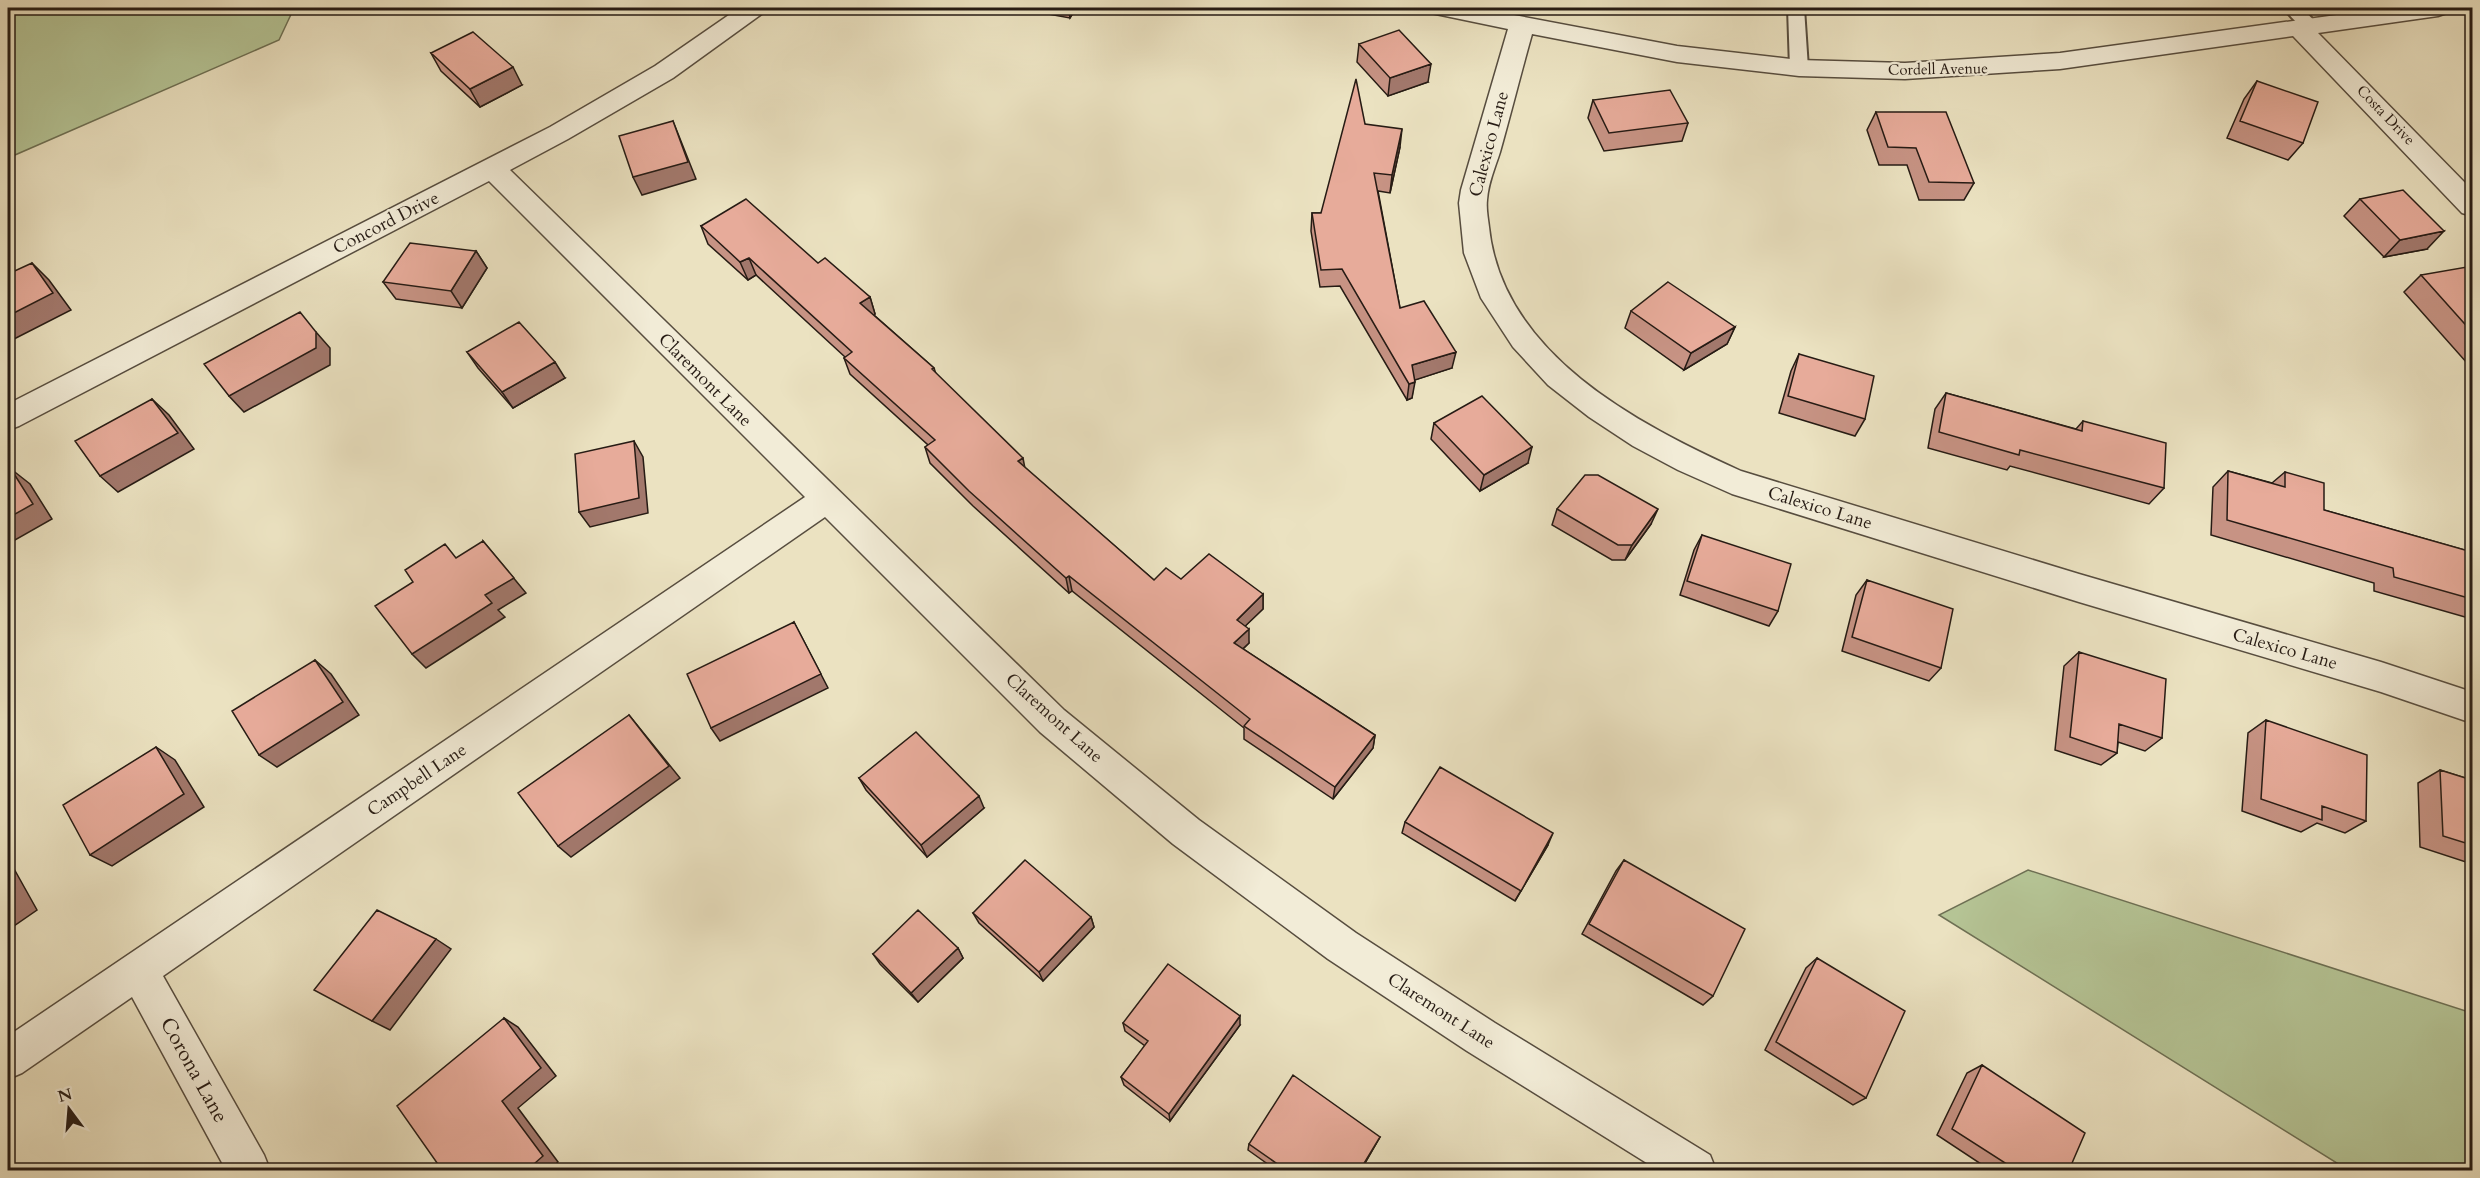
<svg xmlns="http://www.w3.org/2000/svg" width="2480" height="1178" font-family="Cardo,serif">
	<rect width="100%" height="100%" fill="#ebe2c1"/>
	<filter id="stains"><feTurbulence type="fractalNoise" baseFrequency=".00333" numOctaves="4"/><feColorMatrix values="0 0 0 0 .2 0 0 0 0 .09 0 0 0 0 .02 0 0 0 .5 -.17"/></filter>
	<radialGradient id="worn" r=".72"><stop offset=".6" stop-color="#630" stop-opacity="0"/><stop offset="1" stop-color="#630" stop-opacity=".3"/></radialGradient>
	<path fill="#b5c495" stroke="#6e7054" stroke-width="1.5" d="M8,8H294L279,40L8,158Z
		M2028,870L2472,1013V1170H2348L1939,915Z"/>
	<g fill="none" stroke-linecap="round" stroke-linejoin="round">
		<defs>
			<path id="lane" d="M1788,8H1804L1808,68L1805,72H1793L1790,68Z
				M2284,8H2301L2319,25L2317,29C2304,32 2291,18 2284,8Z"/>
			<path id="street" d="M739,8H766L763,13L673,78L568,139L510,170L1064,710L1199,820L1356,933L1495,1023L1710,1155L1716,1170H1658L1467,1051L1328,959L1173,844L1040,732L825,517L163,976L264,1155L270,1170H226L132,997L22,1073L8,1079V1036L805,497L489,181L19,426L8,430V404L550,127L655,66Z
				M1428,8H1477L1677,46L1799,60L1905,63L2060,53L2387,8H2450L2447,13L2438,16L2318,33L2472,190V216L2462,213L2293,36L2060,69L1905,79L1799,76L1677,62L1532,34C1521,73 1511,113 1500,152C1495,168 1488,183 1487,200C1486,209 1488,218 1489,227C1502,354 1637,424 1741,471L2079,574L2381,662L2472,692V723L2381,692L2079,602L1732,494L1678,470L1633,446L1589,417L1548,385L1513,347L1481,298L1464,253L1459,203L1461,190L1508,29L1431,13Z"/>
		</defs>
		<use href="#lane" stroke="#574d3f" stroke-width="4"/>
		<use href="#street" stroke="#574d3f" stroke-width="3"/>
		<use href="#lane" fill="#f2ecd7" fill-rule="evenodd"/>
		<use href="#street" fill="#f2ecd7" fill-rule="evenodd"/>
	</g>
	<path fill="#c79384" stroke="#261b14" stroke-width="1.5" d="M1014,8H1076L1070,18Z
		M1359,44L1428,82L1388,96L1357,62Z
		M431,53L522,85L480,107L441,71Z
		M2257,81L2303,143L2288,160L2227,138L2244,99Z
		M1593,100L1688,123L1682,141L1604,151L1588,118Z
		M1876,112L1974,183L1964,200H1919L1907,165H1879L1867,130Z
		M1365,124L1400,147L1390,193L1378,191L1400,308L1452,368L1414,380L1412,398L1407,400L1340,286L1320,287L1311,231L1312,213H1321Z
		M2360,199L2427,249L2384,257L2344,216Z
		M701,226L818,263L870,297L875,314L874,315L934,368L936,374L1025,468L1154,580L1181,579L1263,594V609L1245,626L1249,643L1243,649L1375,735L1373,748L1333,799L1244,739V728L1072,591L1069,593L973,506L930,463L925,447L928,445L850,374L844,358L845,357L756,275L748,280L708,244Z
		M476,251L487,268L462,308L396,299L383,282Z
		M2472,273V362L2467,363L2404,292L2421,275Z
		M1631,311L1735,327L1727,344L1684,370L1625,328Z
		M467,352L565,378L513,408L478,368Z
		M1799,354L1865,419L1855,436L1779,413L1791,371Z
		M1946,393L2076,429L2083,421L2164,488L2149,504L2010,466L2007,470L1928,448L1935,409Z
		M1434,423L1528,463L1480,491L1431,439Z
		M2228,471L2272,483L2285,472L2324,510L2472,552V619L2374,591V583L2211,535L2213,487Z
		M1557,509L1651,524L1625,560H1612L1552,525Z
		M1702,535L1778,611L1769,626L1680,595L1694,550Z
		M1867,580L1941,668L1929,681L1842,651L1856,595Z
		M2079,652L2162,738L2145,751L2118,742L2117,753L2101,765L2055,750L2064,666Z
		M2266,720L2366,821L2345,833L2317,823L2301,832L2242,811L2248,733Z
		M2440,770L2472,780V864L2420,847L2418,783Z
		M859,778L984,808L927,857L866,790Z
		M1405,822L1548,845L1515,901L1402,833Z
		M1624,860L1713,996L1703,1005L1582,934L1616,871Z
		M973,913L1091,917L1094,927L1043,981L979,923Z
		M958,948L963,958L918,1002L880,964L873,954Z
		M1817,958L1866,1098L1853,1105L1765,1050L1806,968Z
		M1123,1023L1240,1025L1170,1121L1124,1085L1121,1077L1145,1046L1125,1031Z
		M1982,1065L2069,1170H1990L1937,1135L1967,1073Z
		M1380,1137L1361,1170H1276L1248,1150L1249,1144Z"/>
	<path fill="#a2786c" stroke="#261b14" stroke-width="1.5" d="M1068,8H1076L1070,18Z
		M1431,64L1428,82L1388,96L1390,78Z
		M513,67L522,85L480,107L470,89Z
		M673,121L696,179L642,195L633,177Z
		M1402,129L1400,147L1390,193L1392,175Z
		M2444,231L2427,249L2384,257L2400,240Z
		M476,251L487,268L462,308L451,291Z
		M749,258L756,275L748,280L740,262Z
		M32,263L49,280L71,310L14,339L8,333V316Z
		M870,297L875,314L866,320L860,303Z
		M1735,327L1727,344L1684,370L1691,353Z
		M316,332L330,348V365L244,412L229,396Z
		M1456,352L1452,368L1409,382L1412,365Z
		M555,362L565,378L513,408L502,392Z
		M1415,382L1412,398L1407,400L1409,384Z
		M152,399L169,415L194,449L118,492L100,476Z
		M634,441L643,457L648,513L590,527L579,512Z
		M1532,447L1528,463L1480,491L1484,475Z
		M1023,458L1026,474L1018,461Z
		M11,469L30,484L52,519L8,544V518Z
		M1658,509L1651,524L1625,560L1632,545Z
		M483,541L526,593L498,610L505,617L426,668L412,654L485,595Z
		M1069,576L1072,591L1069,593L1066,578Z
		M1263,594V609L1237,634V620Z
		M794,622L828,688L720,741L711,728Z
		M1249,629V643L1234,657V643Z
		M315,660L331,674L359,715L277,767L259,755Z
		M629,715L680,778L571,857L558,846Z
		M1375,735L1373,748L1333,799L1335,787Z
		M156,747L175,760L204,807L112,866L90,855Z
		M979,796L984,808L927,857L921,845Z
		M1553,833L1548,845L1515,901L1521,891Z
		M8,858L37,910L8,930Z
		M1091,917L1094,927L1043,981L1039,972Z
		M436,939L451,949L390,1030L372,1021Z
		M958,948L963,958L918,1002L911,993Z
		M1240,1016V1025L1170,1121L1169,1114Z
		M504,1018L518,1027L556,1076L518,1108L558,1162L550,1169L551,1170H540L535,1163L502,1101Z
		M1380,1137L1361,1170H1360Z
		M8,1167L13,1168L21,1170H11L8,1169Z"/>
	<path fill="#e7ab9a" stroke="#261b14" stroke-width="1.5" d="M1399,30L1431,64L1390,78L1359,44Z
		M473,32L513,67L470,89L431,53Z
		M1356,79L1365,124L1402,129L1392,175L1374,173L1400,308L1424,301L1456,352L1412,365L1415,382L1409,384L1342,269L1321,270L1312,213H1321Z
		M2257,81L2318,102L2303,143L2240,121Z
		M1670,90L1688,123L1609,133L1593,100Z
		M1876,112H1946L1974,183L1929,182L1916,148L1888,147Z
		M673,121L688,162L633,177L619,136Z
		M2403,190L2444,231L2400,240L2360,199Z
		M746,199L818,263L825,258L870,297L860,303L934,368L932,369L1023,458L1018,461L1154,580L1166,568L1181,579L1209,554L1263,594L1237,620L1249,629L1234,643L1375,735L1335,787L1244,726L1250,719L1069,576L1066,578L969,491L925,447L935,440L844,358L852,352L749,258L740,262L701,226Z
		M410,243L476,251L451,291L383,282Z
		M32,263L53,293L8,316V274Z
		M2467,267L2472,273V332L2421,275Z
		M1668,282L1735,327L1691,353L1631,311Z
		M300,312L316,332V348L229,396L204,364Z
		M519,322L555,362L502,392L467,352Z
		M1799,354L1874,376L1865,419L1788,396Z
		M1946,393L2082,431L2083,421L2166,443L2164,488L2020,450L2019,455L1939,432Z
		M1482,396L1532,447L1484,475L1434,423Z
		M152,399L178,433L100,476L75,441Z
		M634,441L639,498L579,512L575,454Z
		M11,469L33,504L8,518V470Z
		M2228,471L2285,487V472L2324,483V510L2472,552V599L2394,577L2393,568L2227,520Z
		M1585,475H1598L1658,509L1632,545H1618L1557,509Z
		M1702,535L1791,564L1778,611L1687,581Z
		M483,541L514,578L485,595L492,603L412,654L375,606L413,582L405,570L445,544L456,558Z
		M1867,580L1953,609L1941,668L1852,637Z
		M794,622L821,674L711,728L687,674Z
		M2079,652L2166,679L2162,738L2119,724L2117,753L2070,737Z
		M315,660L343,702L259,755L232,711Z
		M629,715L669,766L558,846L518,793Z
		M2266,720L2367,755L2366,821L2322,806V820L2261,799Z
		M916,732L979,796L921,845L859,778Z
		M156,747L184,794L90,855L63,805Z
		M1440,767L1553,833L1521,891L1405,822Z
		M2440,770L2472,780V845L2443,836Z
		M1025,860L1091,917L1039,972L973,913Z
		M1624,860L1745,929L1713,996L1589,924Z
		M8,888L14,899L8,903Z
		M377,910L436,939L372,1021L314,990Z
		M918,910L958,948L911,993L873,954Z
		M1817,958L1905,1011L1866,1098L1776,1042Z
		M1168,964L1240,1016L1169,1114L1121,1077L1148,1041L1123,1023Z
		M504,1018L541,1068L502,1101L543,1156L535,1163L540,1170H442L397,1106Z
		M1982,1065L2085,1133L2069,1170H2016L1952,1129Z
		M1293,1075L1380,1137L1360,1170H1286L1249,1144Z
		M1458,1165L1465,1170H1455Z"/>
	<g text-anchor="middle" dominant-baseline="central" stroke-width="4.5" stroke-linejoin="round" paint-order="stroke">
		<g font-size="15" fill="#261b14" stroke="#f2ecd7">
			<text transform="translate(1938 69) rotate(-1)">Cordell Avenue</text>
			<text transform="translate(2386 115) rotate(46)">Costa Drive</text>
		</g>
		<g font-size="18" fill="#261b14" stroke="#f2ecd7">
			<text transform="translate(1489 144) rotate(-75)">Calexico Lane</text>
			<text transform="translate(386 223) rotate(-27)">Concord Drive</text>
			<text transform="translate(705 380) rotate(45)">Claremont Lane</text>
			<text transform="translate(1820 508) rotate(17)">Calexico Lane</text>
			<text transform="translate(2285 649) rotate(16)">Calexico Lane</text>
			<text transform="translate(1054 718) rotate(42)">Claremont Lane</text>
			<text transform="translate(417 780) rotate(-34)">Campbell Lane</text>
			<text transform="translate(1441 1011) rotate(33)">Claremont Lane</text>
		</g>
		<g font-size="21" fill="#261b14" stroke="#f2ecd7">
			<text transform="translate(194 1070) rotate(61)">Corona Lane</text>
		</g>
	</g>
	<rect width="2480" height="1178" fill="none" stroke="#ebe2c1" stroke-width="30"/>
	<rect x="9" y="9" width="2462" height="1160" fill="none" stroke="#261b14" stroke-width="3"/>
	<rect x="15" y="15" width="2450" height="1148" fill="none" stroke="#261b14" stroke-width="1.5"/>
	<g transform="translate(69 1109) rotate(344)" stroke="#f2ecd7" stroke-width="4.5" paint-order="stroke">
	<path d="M0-4.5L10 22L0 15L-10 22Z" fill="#261b14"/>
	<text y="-9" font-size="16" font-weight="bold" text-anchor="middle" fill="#261b14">N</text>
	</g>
	<rect width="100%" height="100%" filter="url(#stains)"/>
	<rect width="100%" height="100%" fill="url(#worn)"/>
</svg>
